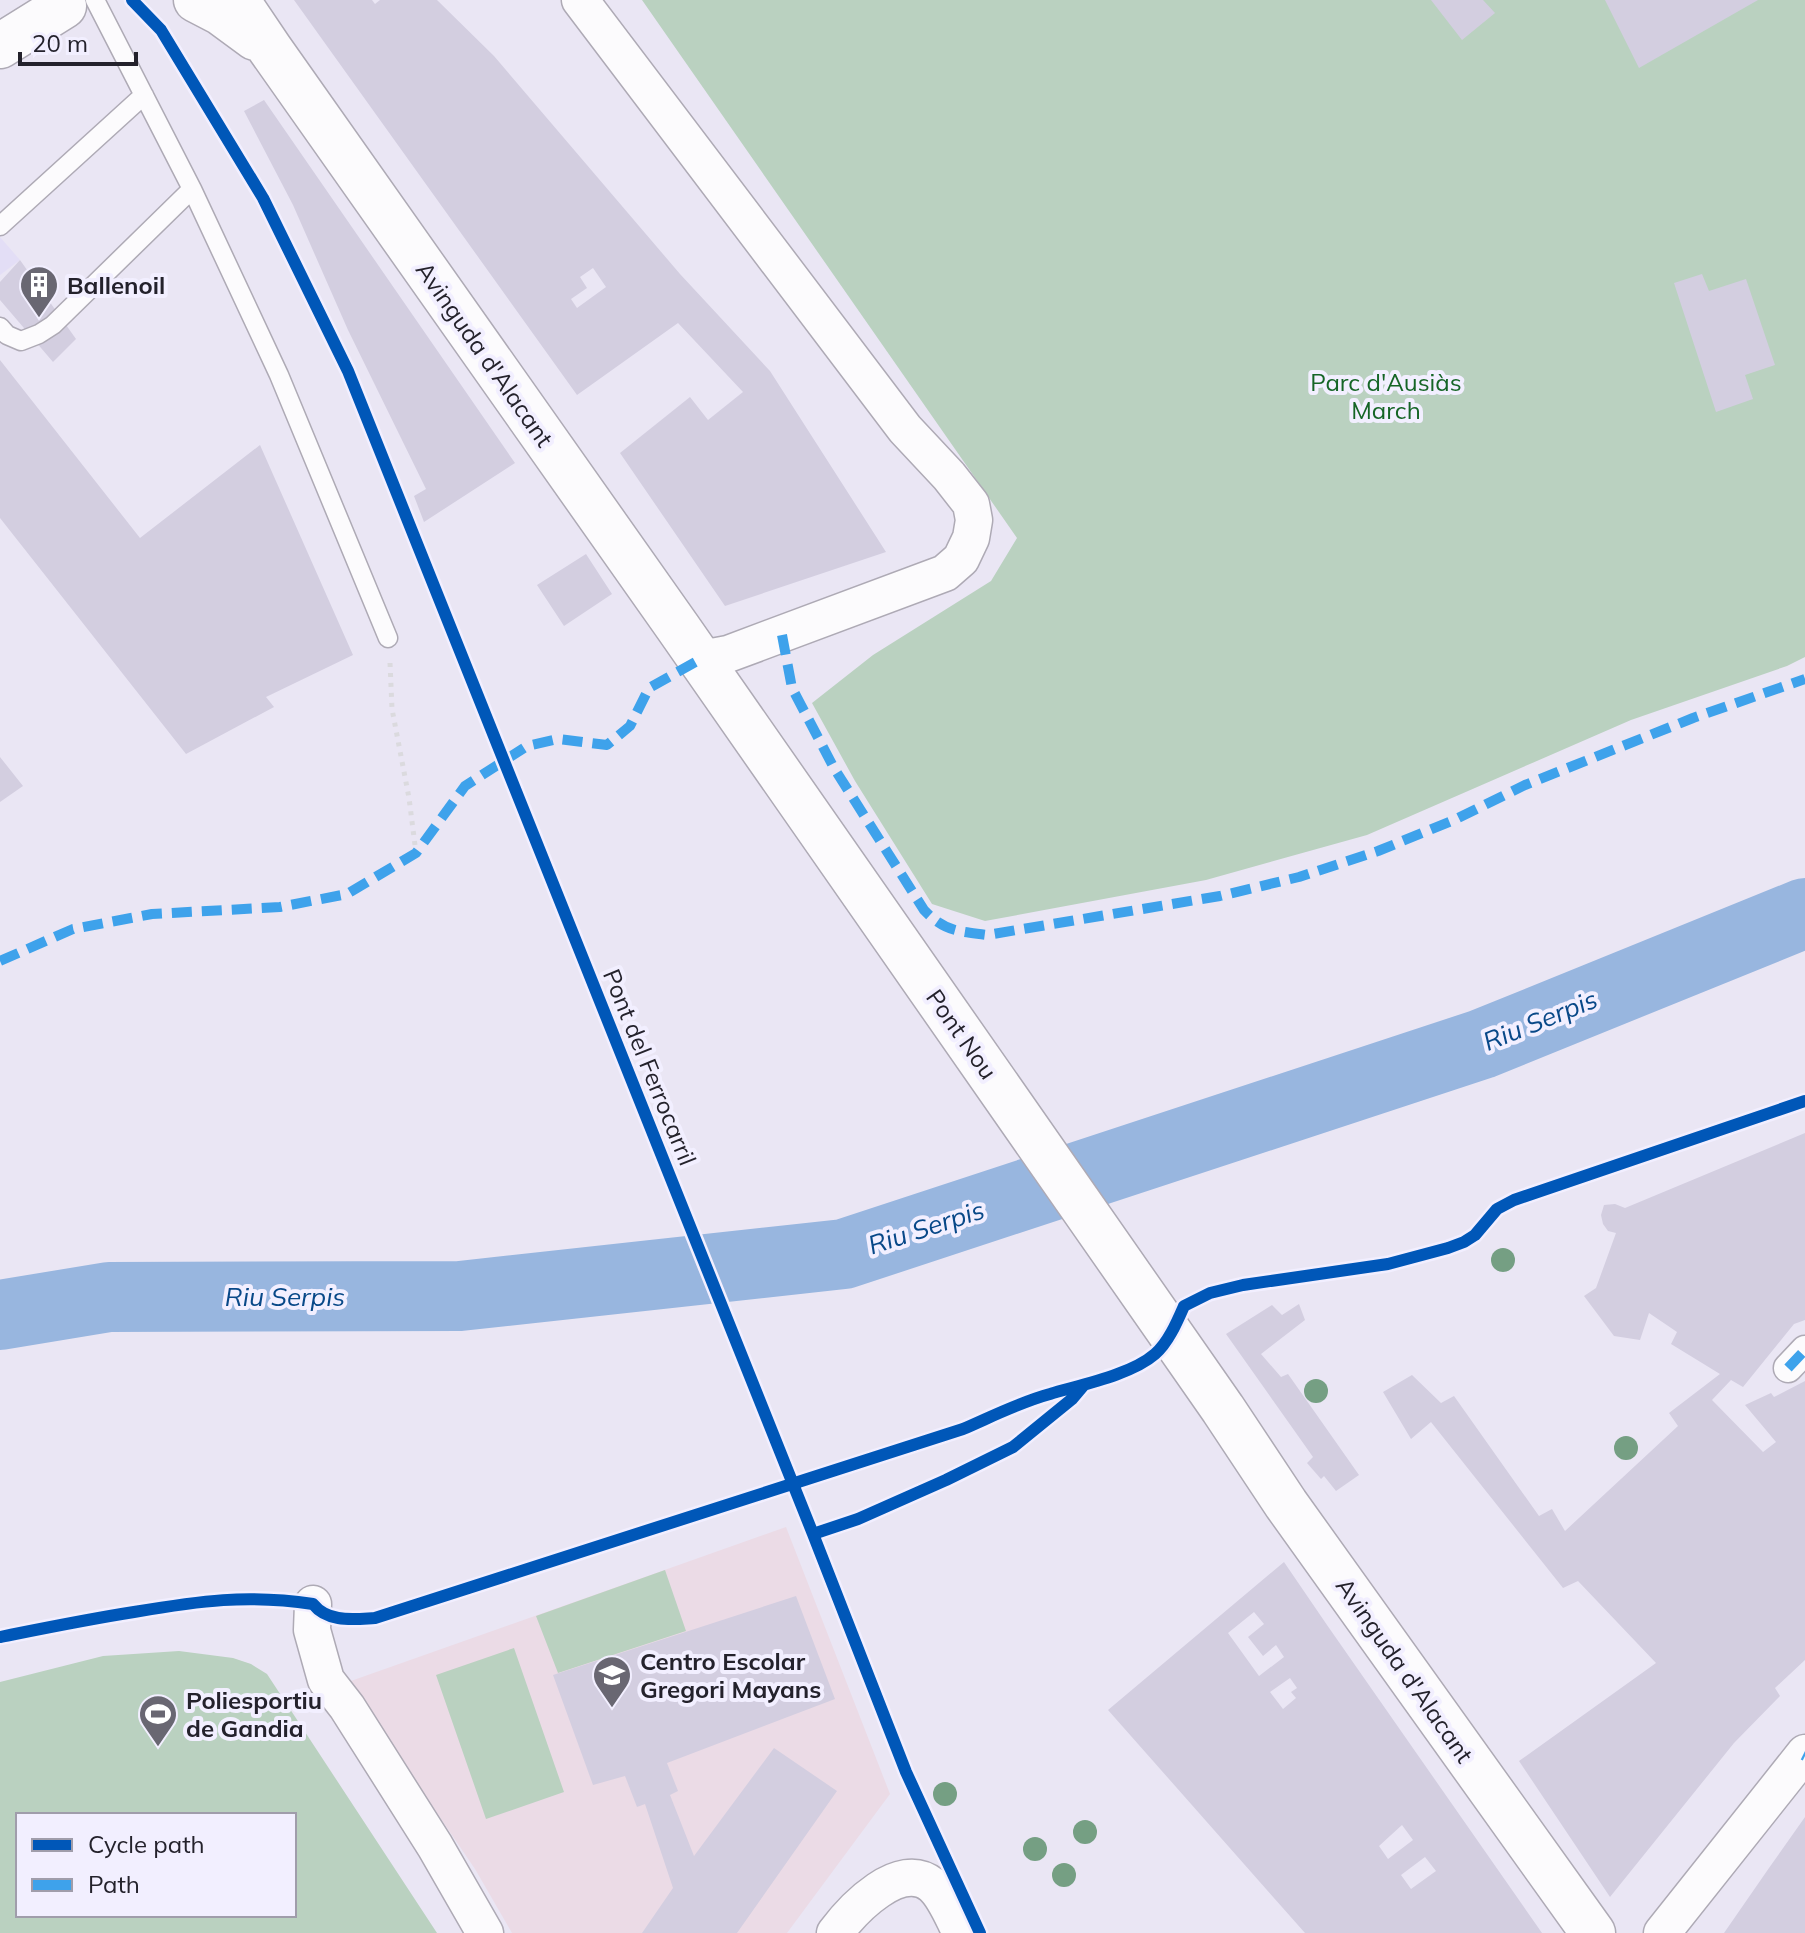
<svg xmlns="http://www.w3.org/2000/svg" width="1805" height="1933" font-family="Mulish,sans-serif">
	<rect width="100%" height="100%" fill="#eae6f4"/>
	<path fill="#e3def6" d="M0,237L20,260L0,275Z"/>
	<path fill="#ebdbe6" d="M786,1527L890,1794L787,1933H512L475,1869L348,1682Z"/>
	<path fill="#bad1c0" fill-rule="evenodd" d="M642,0H1805V657L1787,666L1631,720L1367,835L1206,880L985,921L932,904L855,781L812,703L873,655L991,581L1017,538Z
		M665,1570L686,1631L558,1673L536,1616Z
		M514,1648L564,1792L486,1819L436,1675Z
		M179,1651L233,1658L251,1664L267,1674L437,1933H0V1682L103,1656ZM18,1815H294V1915H18Z"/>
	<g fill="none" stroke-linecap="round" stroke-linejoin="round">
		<path stroke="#98b6df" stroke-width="70" d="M0,1315L109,1297L460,1296L844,1254L1482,1044L1805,913"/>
	</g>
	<path fill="#d3cee0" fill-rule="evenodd" d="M294,0H372L375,4L380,0H437L494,56L680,274L770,371L886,552L725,606L620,453L690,397L708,420L743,392L678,323L577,395ZM593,268L606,287L577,308L571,299L587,288L580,277Z
		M1431,0H1483L1495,13L1462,40Z
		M1605,0H1758L1639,68Z
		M264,100L515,463L424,522L414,496L426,489L348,330L293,205L244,111Z
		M20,260L76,339L53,362L0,300V282Z
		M1702,274L1709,291L1746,279L1775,365L1745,375L1753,399L1716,412L1674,283Z
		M0,360L140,538L260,445L353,655L266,697L274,707L186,754L0,518Z
		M586,554L612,594L564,626L537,585Z
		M0,757L23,786L0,802Z
		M1805,1133V1320L1794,1324L1743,1387L1731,1380L1712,1400L1763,1452L1776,1442L1745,1405L1771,1393L1774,1397L1805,1381V1660L1775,1688L1780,1696L1734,1743L1610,1897L1519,1761L1656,1663L1578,1581L1563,1588L1431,1422L1411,1439L1383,1392L1412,1375L1441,1403L1454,1396L1539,1516L1552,1509L1565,1531L1678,1426L1669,1413L1720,1374L1671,1344L1677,1332L1649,1313L1640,1340L1614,1336L1584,1296L1596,1288L1616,1233L1608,1231L1603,1224L1601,1215L1604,1205L1615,1204L1625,1208Z
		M1299,1304L1305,1320L1261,1354L1281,1377L1288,1374L1359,1475L1336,1491L1324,1476L1321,1479L1307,1463L1313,1457L1226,1334L1272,1305L1282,1315Z
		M1284,1562L1327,1625L1542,1933H1305L1108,1710ZM1254,1612L1264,1624L1248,1637L1263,1656L1276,1645L1284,1657L1259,1676L1228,1633ZM1290,1678L1297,1688L1291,1692L1296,1698L1283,1709L1270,1692ZM1402,1825L1413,1840L1388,1859L1379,1846ZM1425,1857L1436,1871L1411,1889L1401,1875Z
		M796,1596L835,1699L667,1763L678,1791L670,1795L694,1856L774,1748L837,1791L737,1933H642L673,1888L645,1804L637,1807L625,1776L593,1785L553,1675Z
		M1805,1817V1933H1724L1769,1868Z"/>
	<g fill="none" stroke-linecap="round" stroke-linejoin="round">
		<defs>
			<path id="service" d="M95,0L192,189L279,375L388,638
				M0,226L144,95
				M0,327L7,335L21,341L39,334L53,325L192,189"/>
			<path id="pedestrian" d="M1788,1368L1805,1350"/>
			<path id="minor" d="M580,0L905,429L949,476L971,504L974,520L971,538L961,559L945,573L728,654L701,659
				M313,1604L312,1630L326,1680L347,1707L435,1846L485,1933
				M835,1933C853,1909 900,1859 932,1885C945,1896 953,1918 961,1933
				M1662,1933L1805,1753"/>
			<path id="tertiary" d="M196,0L221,13L255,38
				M237,0L270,49L679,629L1223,1409L1286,1504L1593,1933"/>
			<path id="secondary" d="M0,46L64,6"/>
		</defs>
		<use href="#service" stroke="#aeaab5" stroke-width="21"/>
		<use href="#pedestrian" stroke="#aeaab5" stroke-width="31"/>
		<use href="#minor" stroke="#aeaab5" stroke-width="39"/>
		<use href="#tertiary" stroke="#aeaab5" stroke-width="47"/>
		<use href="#secondary" stroke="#aeaab5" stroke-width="47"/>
		<path stroke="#dbdade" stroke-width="5" stroke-dasharray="4 6" stroke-linecap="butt" d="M390,663L392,709L409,798L416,853"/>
		<use href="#service" stroke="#fcfbfd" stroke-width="18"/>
		<use href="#pedestrian" stroke="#fcfbfd" stroke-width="28"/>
		<use href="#minor" stroke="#fcfbfd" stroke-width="36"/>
		<use href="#tertiary" stroke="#fcfbfd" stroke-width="44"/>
		<use href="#secondary" stroke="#fcfbfd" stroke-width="44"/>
		<path stroke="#3ea2eb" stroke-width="10" stroke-dasharray="20 10" stroke-linecap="butt" d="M782,635L792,688L834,768L924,910C945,932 958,931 987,935L1220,896L1299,877L1378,851L1454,820L1525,785L1693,718L1805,679
			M0,961L73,929L152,914L280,907L347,894L416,853L465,786L527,746L558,739L607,745L630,726L649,688L701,659
			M1788,1368L1805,1350
			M1803,1755L1805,1756"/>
		<defs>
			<path id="cycleway" d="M132,0L161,30L263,198L348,371L813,1534L906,1772L980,1933
				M813,1534L858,1519L946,1480L1013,1447L1072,1399L1083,1386
				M0,1637C45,1628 89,1619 134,1612C199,1601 247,1594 313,1604C328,1623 354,1619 375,1618L963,1429C991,1417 1020,1402 1050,1394C1080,1385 1131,1375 1155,1354C1168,1343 1177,1322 1184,1306L1210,1293L1243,1285L1388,1264L1448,1248L1464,1242L1475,1235L1497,1209L1514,1200L1805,1101"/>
		</defs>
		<use href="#cycleway" stroke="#f2efff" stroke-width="17"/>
		<use href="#cycleway" stroke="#0057b8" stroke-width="12"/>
	</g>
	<g fill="#759f83">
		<circle cx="1503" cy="1260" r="12"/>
		<circle cx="1316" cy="1391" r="12"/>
		<circle cx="1626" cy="1448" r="12"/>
		<circle cx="945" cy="1794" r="12"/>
		<circle cx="1085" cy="1832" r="12"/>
		<circle cx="1035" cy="1849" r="12"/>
		<circle cx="1064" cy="1875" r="12"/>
	</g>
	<defs>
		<symbol id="building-pin" viewBox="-11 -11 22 30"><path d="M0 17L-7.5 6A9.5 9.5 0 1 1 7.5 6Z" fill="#696772" stroke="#f2efff"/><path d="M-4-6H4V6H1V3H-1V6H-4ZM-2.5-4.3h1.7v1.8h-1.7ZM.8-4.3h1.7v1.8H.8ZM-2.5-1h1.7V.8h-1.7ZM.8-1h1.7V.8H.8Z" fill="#fff"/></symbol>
		<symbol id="school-pin" viewBox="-11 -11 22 30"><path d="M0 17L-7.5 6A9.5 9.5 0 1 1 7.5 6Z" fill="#696772" stroke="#f2efff"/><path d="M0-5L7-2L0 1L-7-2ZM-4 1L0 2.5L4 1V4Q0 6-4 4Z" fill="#fff"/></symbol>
		<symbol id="stadium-pin" viewBox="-11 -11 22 30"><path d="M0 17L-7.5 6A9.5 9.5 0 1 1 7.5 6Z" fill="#696772" stroke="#f2efff"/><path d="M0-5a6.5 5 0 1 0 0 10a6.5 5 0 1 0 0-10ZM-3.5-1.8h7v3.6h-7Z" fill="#fff"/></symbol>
	</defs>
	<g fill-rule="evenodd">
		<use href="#building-pin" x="17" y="263" width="44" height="60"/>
		<use href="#school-pin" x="590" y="1653" width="44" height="60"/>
		<use href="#stadium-pin" x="136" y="1692" width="44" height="60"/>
	</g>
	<g text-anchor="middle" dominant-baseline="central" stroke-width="8" stroke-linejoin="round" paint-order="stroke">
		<g font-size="24" font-weight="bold" fill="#24222c" stroke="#f2efff" text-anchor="start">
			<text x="67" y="285">Ballenoil</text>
			<text x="640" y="1661">Centro Escolar<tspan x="640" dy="28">Gregori Mayans</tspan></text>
			<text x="186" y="1700">Poliesportiu<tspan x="186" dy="28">de Gandia</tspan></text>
		</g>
		<g font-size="24" fill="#24222c" stroke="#f2efff">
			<text transform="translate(485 354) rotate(55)">Avinguda d'Alacant</text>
			<text transform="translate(962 1034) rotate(55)">Pont Nou</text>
			<text transform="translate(650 1067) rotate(68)">Pont del Ferrocarril</text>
			<text transform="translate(1405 1670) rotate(55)">Avinguda d'Alacant</text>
		</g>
		<g font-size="24" fill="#156526" stroke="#f2efff">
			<text x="1386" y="382">Parc d'Ausiàs<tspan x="1386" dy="28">March</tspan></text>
		</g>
		<g font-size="26" font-style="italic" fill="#084888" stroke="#f2efff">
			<text transform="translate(1540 1020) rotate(-22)">Riu Serpis</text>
			<text transform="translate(926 1227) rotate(-18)">Riu Serpis</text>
			<text x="285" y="1296">Riu Serpis</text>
		</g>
	</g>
	<rect x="16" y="1813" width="280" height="104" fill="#f2efff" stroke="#a09dab" stroke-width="2"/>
	<rect x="32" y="1839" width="40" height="12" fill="#0057b8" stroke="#a09dab" stroke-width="2"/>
	<text x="88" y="1853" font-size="24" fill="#24222c">Cycle path</text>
	<rect x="32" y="1879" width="40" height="12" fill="#3ea2eb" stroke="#a09dab" stroke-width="2"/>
	<text x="88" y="1893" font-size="24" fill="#24222c">Path</text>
	<path d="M20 52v12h116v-12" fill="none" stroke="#24222c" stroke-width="4"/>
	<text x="32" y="52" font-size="24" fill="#24222c" stroke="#f2efff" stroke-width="6" paint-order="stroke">20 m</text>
</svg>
